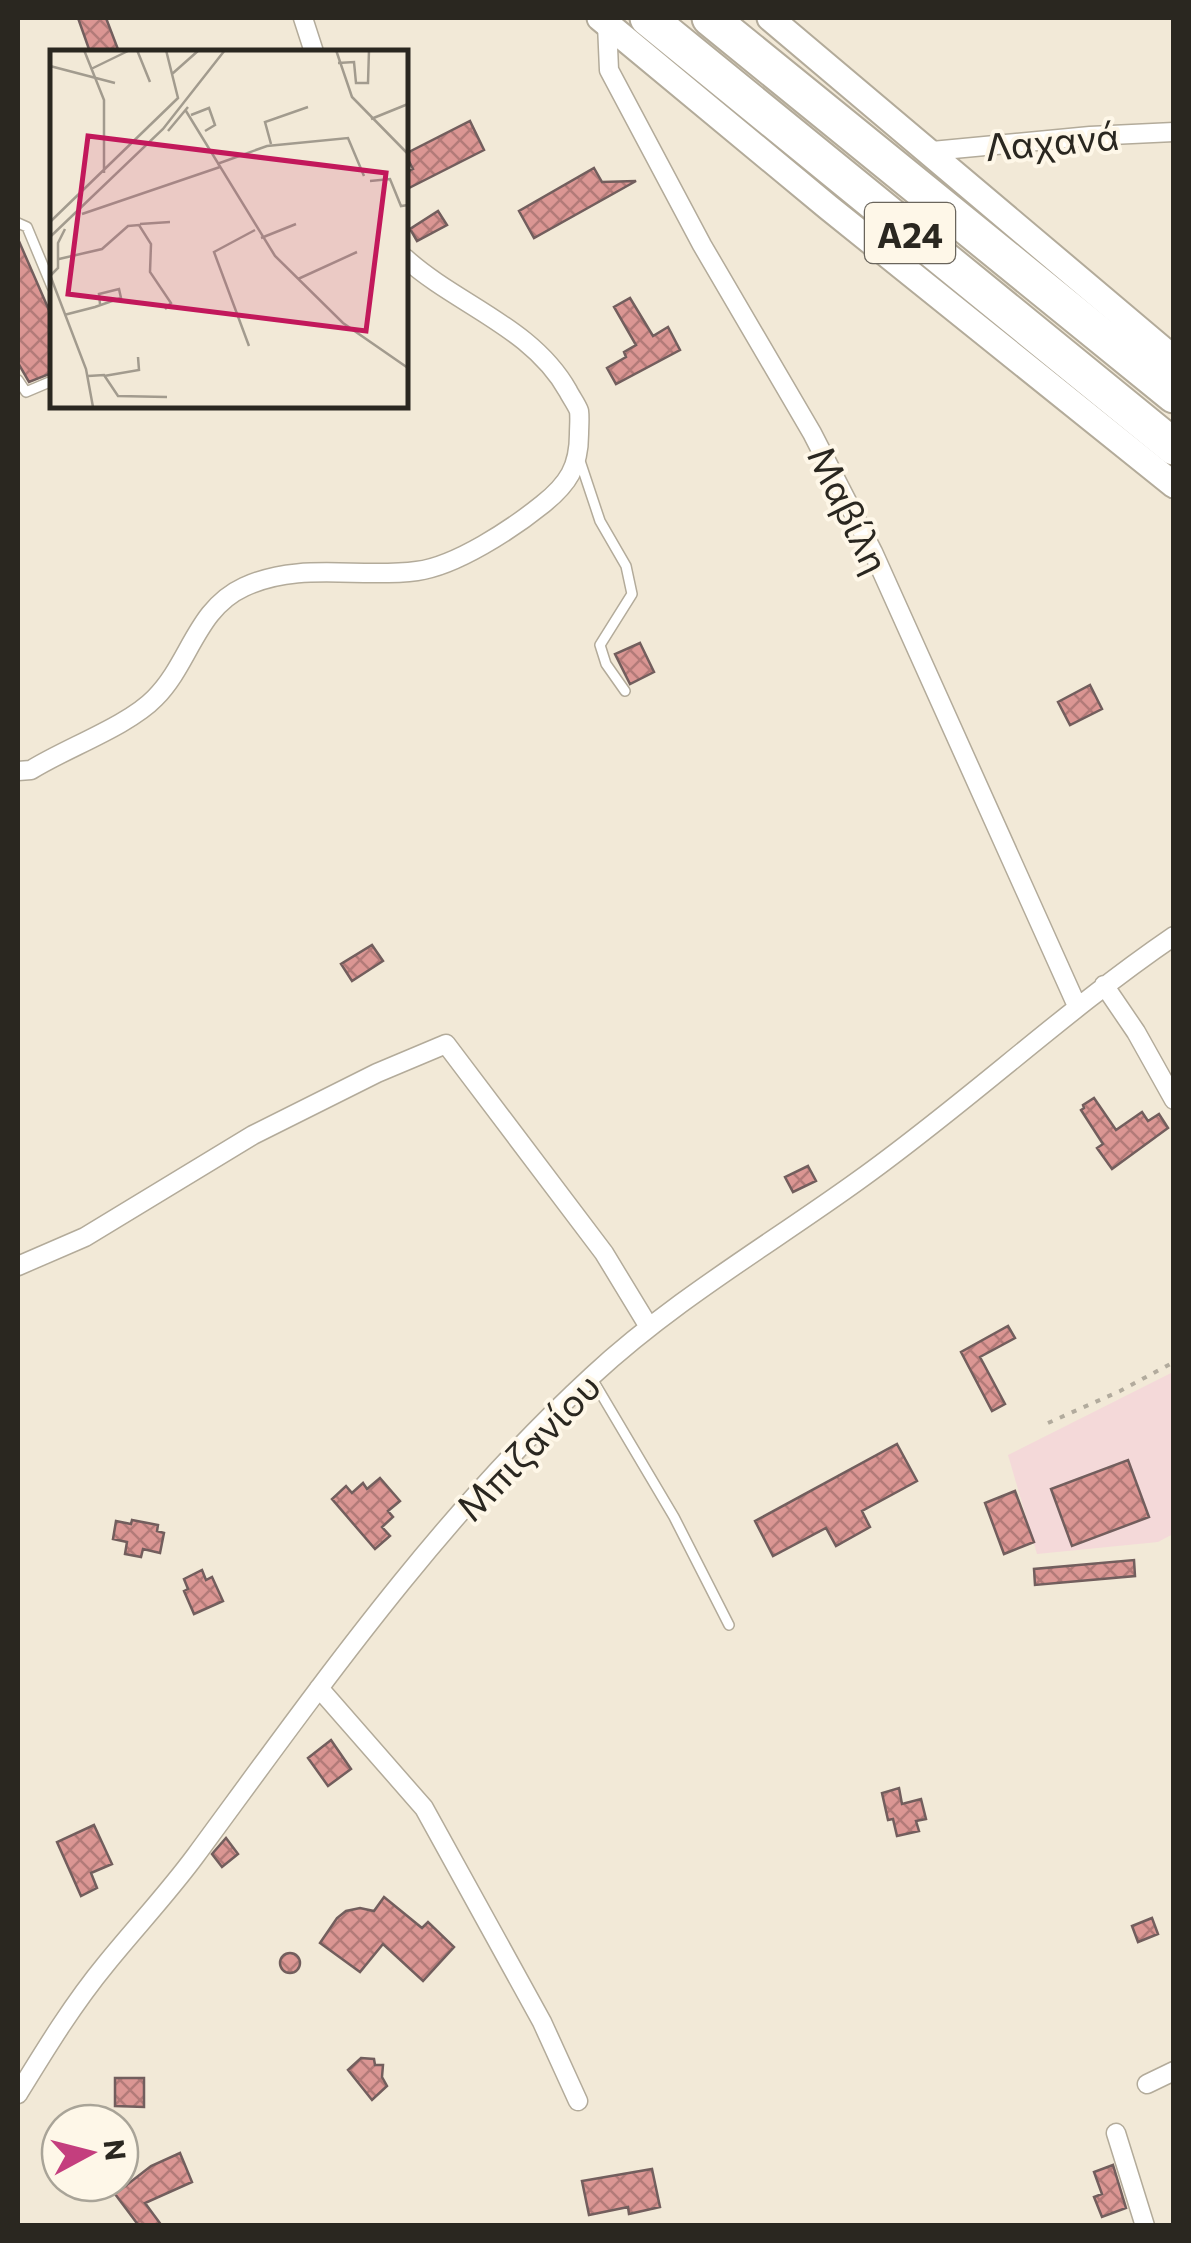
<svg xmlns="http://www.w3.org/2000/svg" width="1191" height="2243" font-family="Commissioner,sans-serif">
	<defs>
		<pattern id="building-cross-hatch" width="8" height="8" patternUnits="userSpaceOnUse" patternTransform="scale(2.5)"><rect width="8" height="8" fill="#db9693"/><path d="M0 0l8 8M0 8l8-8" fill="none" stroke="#b27a78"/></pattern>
	</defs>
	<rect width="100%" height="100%" fill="#f2e9d7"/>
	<path fill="#f4d9d9" d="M1173,1372V1534L1158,1542L1037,1554L1008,1455Z"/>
	<path fill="url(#building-cross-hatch)" stroke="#725e5d" stroke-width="2.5" d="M78,18H106L119,52H90Z
		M470,121L484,150L405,190V173L413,169L405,154Z
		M594,168L602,182L636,181L534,238L519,211Z
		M438,211L447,225L417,241L410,229Z
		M18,239L52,317V373L29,382L18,363Z
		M630,298L653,336L668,327L680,350L616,384L607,368L626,357L624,352L636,345L614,307Z
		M640,643L654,672L630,684L615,654Z
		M1090,685L1102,709L1070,725L1058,702Z
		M372,945L383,961L352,981L341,964Z
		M1094,1098L1116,1130L1142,1112L1148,1121L1159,1114L1168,1128L1112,1169L1097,1148L1103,1144L1081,1110L1084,1108L1083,1105Z
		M808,1166L816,1181L793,1192L785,1177Z
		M1008,1326L1015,1338L980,1357L1005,1404L992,1411L961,1352Z
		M897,1444L917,1481L862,1511L870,1527L836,1546L826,1528L773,1556L755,1521Z
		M1128,1460L1149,1517L1072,1546L1051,1489Z
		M380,1478L400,1501L388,1511L393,1517L382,1527L390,1536L375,1549L332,1499L346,1486L352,1493L363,1483L367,1489Z
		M1015,1491L1034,1542L1004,1554L985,1503Z
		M132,1520L158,1525L157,1531L164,1533L160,1553L143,1549L141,1557L125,1554L127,1542L113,1539L116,1521L131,1524Z
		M1134,1560L1135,1576L1035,1585L1034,1569Z
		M202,1570L206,1580L212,1577L223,1601L194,1614L184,1591L188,1589L184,1579Z
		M331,1740L351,1769L328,1786L308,1758Z
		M899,1788L902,1804L921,1799L926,1819L916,1821L919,1831L897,1836L893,1819L888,1820L882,1793Z
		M94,1825L112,1864L91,1873L97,1888L81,1896L57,1842Z
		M226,1838L238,1854L222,1867L212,1854Z
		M384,1897L422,1928L428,1922L454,1947L423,1981L383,1944L360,1972L320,1943L337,1918L346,1911L360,1908L374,1911Z
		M1152,1918L1158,1934L1138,1942L1132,1926Z
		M280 1963a10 10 0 1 1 20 0a10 10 0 1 1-20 0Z
		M361,2058L374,2059L375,2065H383L382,2077L387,2086L372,2100L348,2070Z
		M115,2078H144V2107L115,2106Z
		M180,2153L192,2182L145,2203L162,2226H139L115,2194L151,2166Z
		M1113,2165L1126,2208L1102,2217L1094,2197L1102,2194L1094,2172Z
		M652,2169L660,2207L629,2214L628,2207L589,2215L582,2181Z"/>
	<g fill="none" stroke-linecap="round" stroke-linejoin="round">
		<defs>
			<path id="lane" d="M18,223L27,227L52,287
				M18,380L26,392L52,381
				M580,461L600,521L626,566L632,594L600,645L606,664L625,691
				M591,1377L674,1517L729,1625"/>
			<path id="street" d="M303,18L314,52
				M607,24L609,70L702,245L812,433L873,552L1077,1006
				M932,151L1090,136L1174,132
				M18,771L31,770C66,748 128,726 155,698C190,663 196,609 244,587C300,561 359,579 417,571C456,566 512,529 543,504C568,484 579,467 579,434C579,427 580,418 579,411C577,405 571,397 568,391C532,327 457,305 405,258
				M1104,985L1136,1032L1174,1100
				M18,1266L85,1237L253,1135L377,1073L446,1044L604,1253L649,1327
				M319,1688L424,1808L542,2022L578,2101
				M1147,2084L1174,2071
				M18,2094C45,2050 73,2004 106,1964C136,1927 168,1893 196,1855C319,1688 439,1517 592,1376C674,1300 769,1245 859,1180C967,1103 1064,1011 1174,936
				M1116,2133L1145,2226"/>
			<path id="secondary" d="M600,18L828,207L1174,485
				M770,18L1174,359"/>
			<path id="highway" d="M648,18L1174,447
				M710,18L1174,395"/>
		</defs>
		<use href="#lane" stroke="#b3ab9a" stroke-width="12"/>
		<use href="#street" stroke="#b3ab9a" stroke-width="21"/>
		<use href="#secondary" stroke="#b3ab9a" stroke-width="29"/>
		<use href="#highway" stroke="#b3ab9a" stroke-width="39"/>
		<path stroke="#b2ab9d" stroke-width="4" stroke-dasharray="5 8" stroke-linecap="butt" d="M1048,1423L1120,1391L1174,1362"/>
		<use href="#lane" stroke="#fff" stroke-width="9"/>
		<use href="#street" stroke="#fff" stroke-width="18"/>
		<use href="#secondary" stroke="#fff" stroke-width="25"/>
		<use href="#highway" stroke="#fff" stroke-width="35"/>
	</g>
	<g text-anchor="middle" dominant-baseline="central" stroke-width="8" stroke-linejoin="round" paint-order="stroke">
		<rect fill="#fef7e8" stroke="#6a655c" stroke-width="2.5" x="865" y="203" width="90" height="60" rx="8"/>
		<g font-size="35" font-weight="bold" fill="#2a2720">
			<text x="910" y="233">Α24</text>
		</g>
		<g font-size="38" fill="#2a2720" stroke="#fef7e8">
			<text transform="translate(1052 140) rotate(-5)">Λαχανά</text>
			<text transform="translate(850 509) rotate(64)">Μαβίλη</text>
			<text transform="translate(527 1446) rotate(-46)">Μπιζανίου</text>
		</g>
	</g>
	<g transform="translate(50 50)">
		<rect width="358" height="358" fill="#f2e9d7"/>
		<path fill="none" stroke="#a29b8e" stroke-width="2.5" d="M34,0L54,50V123M87,0L100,32M286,0L302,47L358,104M288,13L304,12L306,33H318L319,0M0,16L65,33M41,19L80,0M122,24L149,0M136,61L225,206L293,273L358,318M141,65L159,58L165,75L155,81M321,69L358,54M118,81L138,57M221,94L215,72L258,57M167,114L217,96L298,88L314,126M320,131L340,129L351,156L358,155M32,164L170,117M0,172L128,48L116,0M90,174L120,172M0,187L113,79L175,0M211,188L246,174M9,209L52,199L78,176L89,175L101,194L100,222L121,253L115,259M0,225L36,319L43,357M0,226L8,218V193L15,179M248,229L307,202M14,265L45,257L71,248L69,239L49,244L50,254M199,296L164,202L205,180M38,326L54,325L68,346L117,347M54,326L89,320L88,307"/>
		<path fill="#c2185b" fill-opacity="0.15" stroke="#c2185b" stroke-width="5" d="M38,86L336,123L316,281L18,244Z"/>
		<rect width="358" height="358" fill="none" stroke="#2a2720" stroke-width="5"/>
	</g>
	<rect width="1191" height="2243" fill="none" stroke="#2a2720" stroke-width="40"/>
	<g transform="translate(90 2153) rotate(83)"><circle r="48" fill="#fef7e8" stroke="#a9a498" stroke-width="2.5"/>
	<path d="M0-8L18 38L0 25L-18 38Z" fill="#c43e7e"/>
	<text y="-15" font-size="28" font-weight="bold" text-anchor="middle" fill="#2a2720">N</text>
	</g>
</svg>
